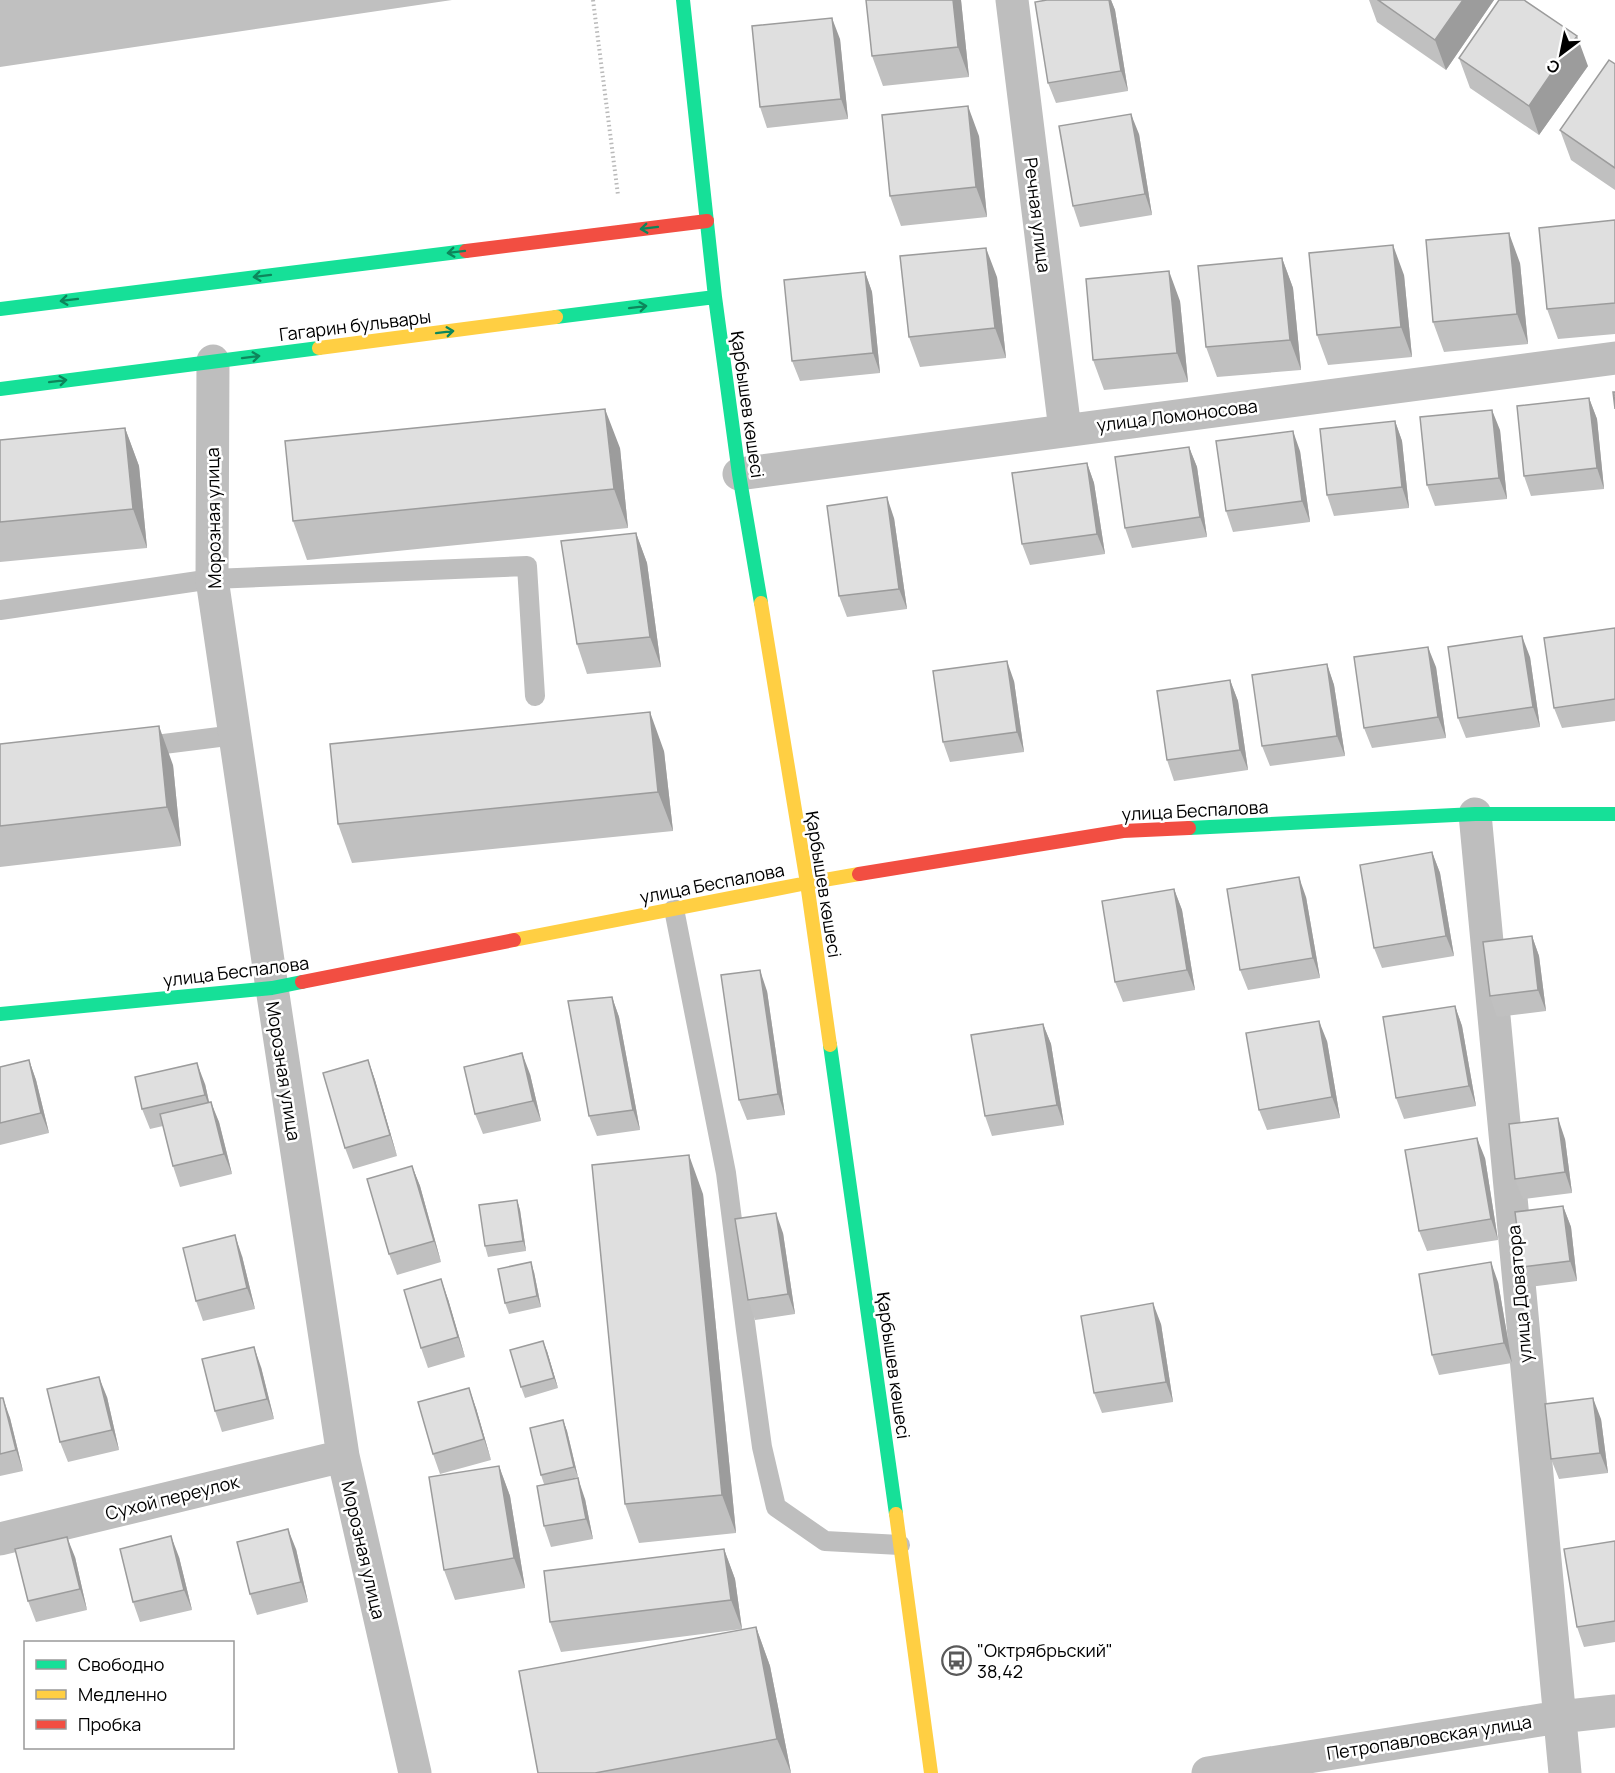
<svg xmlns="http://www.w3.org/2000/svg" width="1615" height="1773" font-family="Manrope,sans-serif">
	<rect width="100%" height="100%" fill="#fff"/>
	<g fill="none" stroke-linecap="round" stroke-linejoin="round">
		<path stroke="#b9b9b9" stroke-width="4" stroke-dasharray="1.5 3" stroke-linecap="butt" d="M593,0L618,195"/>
		<path stroke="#bebebe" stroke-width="20" d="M0,610L212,579L527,566L535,696
			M140,747L235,735
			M674,909L726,1173L746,1330L762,1447L776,1507L825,1541L900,1545"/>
		<path stroke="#bebebe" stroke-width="33" d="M1012,0L1065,430
			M213,361L212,579L272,988L343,1456L415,1773
			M739,474L1615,358
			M1475,814L1565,1773
			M0,1539L343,1456
			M1208,1773L1559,1717L1615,1711"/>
		<path stroke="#16e098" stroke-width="14" d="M683,0L715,297L739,474L761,603
			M0,309L466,251
			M556,317L715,297
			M0,389L319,348
			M1189,828L1475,814H1615
			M0,1014L272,988L302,982
			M830,1045L896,1514"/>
		<path stroke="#ffcf43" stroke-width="14" d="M319,348L556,317
			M761,603L807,883L830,1045
			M514,940L807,883L859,874
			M896,1514L931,1773"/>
		<path stroke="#f24e42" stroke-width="14" d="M466,251L707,221
			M859,874L1123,831L1189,828
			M302,982L514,940"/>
	</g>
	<path fill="#c0c0c0" d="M0,0H452L0,67Z
		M961,0L969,77L883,86L872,56Z
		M1047,0H1111L1115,10L1128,91L1056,103L1048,83Z
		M1369,0H1494L1446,70L1377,22Z
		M840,39L848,119L767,128L760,107Z
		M1459,58L1588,66L1539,135L1470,88Z
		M1615,64V190L1571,160L1560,130Z
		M1139,134L1152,215L1080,227L1073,206Z
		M979,136L987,217L901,226L890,196Z
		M1615,220V334L1558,339L1547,309Z
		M1282,258L1293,288L1301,370L1217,377L1206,347Z
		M1520,263L1528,344L1444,352L1433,322Z
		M865,272L872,292L880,373L800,381L792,361Z
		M1404,275L1412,357L1328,365L1317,335Z
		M997,277L1006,358L920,367L909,337Z
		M1180,301L1188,382L1104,390L1093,360Z
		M1589,398L1597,419L1604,489L1531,496L1524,476Z
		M1395,421L1402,441L1409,508L1334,516L1327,495Z
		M125,428L139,466L147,548L0,562V440Z
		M1500,430L1507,499L1435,506L1427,485Z
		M1189,447L1197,467L1207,537L1132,548L1125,528Z
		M620,448L628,528L307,560L293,521Z
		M1300,451L1310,522L1233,532L1226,511Z
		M1087,463L1094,483L1105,554L1030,565L1022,544Z
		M894,518L907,609L847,617L839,596Z
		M636,533L647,563L661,667L587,674L577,644Z
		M1615,628V721L1562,728L1554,708Z
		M1530,657L1540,727L1466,738L1458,718Z
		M1327,664L1334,685L1345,756L1270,766L1262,746Z
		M1436,667L1446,738L1372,748L1364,728Z
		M1230,680L1238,701L1248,770L1174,781L1167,760Z
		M1014,681L1024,752L950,762L943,742Z
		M0,744L173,765L181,846L0,867Z
		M664,751L673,831L352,863L338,824Z
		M1432,852L1440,873L1454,956L1382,968L1374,948Z
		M1174,889L1182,910L1195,990L1123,1002L1115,982Z
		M1306,897L1320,978L1248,990L1240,970Z
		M1532,936L1539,956L1546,1011L1497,1017L1490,996Z
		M767,991L785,1115L747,1120L739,1100Z
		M612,997L619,1017L640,1130L597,1136L589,1116Z
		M1455,1006L1462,1026L1476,1106L1404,1119L1396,1098Z
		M1043,1024L1051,1044L1064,1125L992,1136L985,1116Z
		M1327,1041L1340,1118L1267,1130L1259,1110Z
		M29,1060L36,1080L49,1133L0,1145V1067Z
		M368,1060L375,1080L397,1156L353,1169L345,1148Z
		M530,1074L541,1121L483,1134L475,1114Z
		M205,1084L209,1102L219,1122L232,1174L180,1187L173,1166L163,1126L150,1129L142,1109Z
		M1565,1139L1572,1193L1523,1199L1515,1179Z
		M1485,1158L1498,1240L1427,1251L1419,1231Z
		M412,1166L420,1186L441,1262L397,1275L389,1254Z
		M703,1194L736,1533L639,1543L625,1504Z
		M517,1200L520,1210L526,1251L488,1257L485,1246Z
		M1563,1206L1571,1227L1577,1281L1529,1287L1522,1267Z
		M783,1233L795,1314L755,1320L748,1300Z
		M242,1256L255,1309L203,1321L196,1301Z
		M534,1272L541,1307L509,1314L505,1303Z
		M1498,1282L1512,1363L1439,1375L1432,1355Z
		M448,1299L465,1357L428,1368L421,1348Z
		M1161,1324L1173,1402L1102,1413L1094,1393Z
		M547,1351L558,1388L525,1398L521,1387Z
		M261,1367L274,1419L222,1432L215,1411Z
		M107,1397L119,1450L68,1462L60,1442Z
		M0,1398L10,1418L23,1471L0,1476Z
		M476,1408L491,1460L440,1474L433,1454Z
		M1601,1419L1608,1473L1559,1479L1551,1459Z
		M563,1420L567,1431L578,1477L562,1481L585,1499L593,1539L551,1547L544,1526V1484L541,1475Z
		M499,1466L510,1496L525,1588L455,1600L444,1570Z
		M1615,1541V1642L1584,1647L1577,1627Z
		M296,1549L308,1602L257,1615L250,1594Z
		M724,1549L735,1579L742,1629L561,1652L550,1622Z
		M75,1557L87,1610L36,1622L28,1601Z
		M179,1557L192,1610L140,1622L133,1602Z
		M756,1627L770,1666L791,1773H538Z"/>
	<path fill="#9c9c9c" d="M953,0H961L969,77L958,47Z
		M1109,0H1111L1115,10L1128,91L1121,71Z
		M1463,0H1494L1446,70L1435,40Z
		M832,18L840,39L848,119L841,99Z
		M1577,36L1588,66L1539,135L1529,106Z
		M968,106L979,136L987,217L976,187Z
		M1131,114L1139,134L1152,215L1145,194Z
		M1509,233L1520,263L1528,344L1517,314Z
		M1393,245L1404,275L1412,357L1401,327Z
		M986,248L997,277L1006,358L995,328Z
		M1282,258L1293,288L1301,370L1290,340Z
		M1169,271L1180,301L1188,382L1177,353Z
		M865,272L872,292L880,373L873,353Z
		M1589,398L1597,419L1604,489L1597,468Z
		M605,409L620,448L628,528L614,489Z
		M1492,410L1500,430L1507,499L1499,478Z
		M1395,421L1402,441L1409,508L1402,487Z
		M125,428L139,466L147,548L133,509Z
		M1293,431L1300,451L1310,522L1302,501Z
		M1189,447L1197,467L1207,537L1200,517Z
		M1087,463L1094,483L1105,554L1097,534Z
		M887,497L894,518L907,609L899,589Z
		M636,533L647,563L661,667L650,637Z
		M1522,636L1530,657L1540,727L1533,707Z
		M1428,647L1436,667L1446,738L1438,717Z
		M1007,661L1014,681L1024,752L1017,732Z
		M1327,664L1334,685L1345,756L1337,736Z
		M1230,680L1238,701L1248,770L1240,750Z
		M650,712L664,751L673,831L658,792Z
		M159,726L173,765L181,846L167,807Z
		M1432,852L1440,873L1454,956L1446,936Z
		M1299,877L1306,897L1320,978L1313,958Z
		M1174,889L1182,910L1195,990L1187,970Z
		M1532,936L1539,956L1546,1011L1538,990Z
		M760,970L767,991L785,1115L778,1094Z
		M612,997L619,1017L640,1130L633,1110Z
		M1455,1006L1462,1026L1476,1106L1469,1086Z
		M1319,1021L1327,1041L1340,1118L1332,1097Z
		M1043,1024L1051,1044L1064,1125L1057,1105Z
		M522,1053L530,1074L541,1121L533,1101Z
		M29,1060L36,1080L49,1133L41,1113Z
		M368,1060L375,1080L397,1156L390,1135Z
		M197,1063L205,1084L212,1115L205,1095Z
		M211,1102L219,1122L232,1174L224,1154Z
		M1558,1118L1565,1139L1572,1193L1565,1172Z
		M1477,1138L1485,1158L1498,1240L1491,1219Z
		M689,1155L703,1194L736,1533L722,1495Z
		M412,1166L420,1186L441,1262L434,1241Z
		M517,1200L520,1210L526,1251L523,1241Z
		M1563,1206L1571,1227L1577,1281L1570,1261Z
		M776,1213L783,1233L795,1314L788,1294Z
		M235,1235L242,1256L255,1309L247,1288Z
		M531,1262L534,1272L541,1307L537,1296Z
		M1491,1262L1498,1282L1512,1363L1504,1343Z
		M441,1279L448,1299L465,1357L458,1337Z
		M1153,1303L1161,1324L1173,1402L1166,1382Z
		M543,1341L547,1351L558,1388L554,1378Z
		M254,1347L261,1367L274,1419L267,1399Z
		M99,1377L107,1397L119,1450L112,1430Z
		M469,1388L476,1408L491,1460L484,1439Z
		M3,1398L10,1418L23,1471L16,1450Z
		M1593,1398L1601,1419L1608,1473L1600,1453Z
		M563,1420L567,1431L578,1477L574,1467Z
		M499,1466L510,1496L525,1588L514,1558Z
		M578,1478L585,1499L593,1539L586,1519Z
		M288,1529L296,1549L308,1602L301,1582Z
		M171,1536L179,1557L192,1610L184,1590Z
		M67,1537L75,1557L87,1610L80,1589Z
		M724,1549L735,1579L742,1629L731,1600Z
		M756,1627L770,1666L791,1773L777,1739Z"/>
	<path fill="#dfdfdf" stroke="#9c9c9c" stroke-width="1.5" d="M866,0H953L958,47L872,56Z
		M1047,0H1109L1121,71L1048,83L1035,2Z
		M1378,0H1463L1435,40Z
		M1499,0H1524L1577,36L1529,106L1459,58Z
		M832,18L841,99L760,107L752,26Z
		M1609,60L1615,64V168L1560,130Z
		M968,106L976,187L890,196L882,115Z
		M1131,114L1145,194L1073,206L1059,126Z
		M1615,220V303L1547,309L1539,228Z
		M1509,233L1517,314L1433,322L1426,240Z
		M1393,245L1401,327L1317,335L1309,253Z
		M986,248L995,328L909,337L900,256Z
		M1282,258L1290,340L1206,347L1198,266Z
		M1169,271L1177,353L1093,360L1086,279Z
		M865,272L873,353L792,361L784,280Z
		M1613,392H1615V409Z
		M1589,398L1597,468L1524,476L1517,406Z
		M605,409L614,489L293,521L285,441Z
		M1492,410L1499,478L1427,485L1420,417Z
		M1395,421L1402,487L1327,495L1320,429Z
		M125,428L133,509L0,522V440Z
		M1293,431L1302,501L1226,511L1216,441Z
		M1189,447L1200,517L1125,528L1115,457Z
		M1087,463L1097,534L1022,544L1012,473Z
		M887,497L899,589L839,596L827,506Z
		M636,533L650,637L577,644L561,541Z
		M1615,628V699L1554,708L1544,638Z
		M1522,636L1533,707L1458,718L1448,647Z
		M1428,647L1438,717L1364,728L1354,657Z
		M1007,661L1017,732L943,742L933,671Z
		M1327,664L1337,736L1262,746L1252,675Z
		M1230,680L1240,750L1167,760L1157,691Z
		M650,712L658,792L338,824L330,744Z
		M159,726L167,807L0,826V744Z
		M1432,852L1446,936L1374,948L1360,865Z
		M1299,877L1313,958L1240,970L1227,889Z
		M1174,889L1187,970L1115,982L1102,901Z
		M1532,936L1538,990L1490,996L1483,942Z
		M760,970L778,1094L739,1100L721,975Z
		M612,997L633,1110L589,1116L568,1001Z
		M1455,1006L1469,1086L1396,1098L1383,1017Z
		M1319,1021L1332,1097L1259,1110L1246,1033Z
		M1043,1024L1057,1105L985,1116L971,1035Z
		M522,1053L533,1101L475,1114L464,1067Z
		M29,1060L41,1113L0,1123V1067Z
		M368,1060L390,1135L345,1148L323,1073Z
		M197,1063L205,1095L142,1109L135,1077Z
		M211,1102L224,1154L173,1166L160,1114Z
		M1558,1118L1565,1172L1515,1179L1509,1124Z
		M1477,1138L1491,1219L1419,1231L1405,1150Z
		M689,1155L722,1495L625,1504L592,1165Z
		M412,1166L434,1241L389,1254L367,1179Z
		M517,1200L523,1241L485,1246L479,1205Z
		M1563,1206L1570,1261L1522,1267L1515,1212Z
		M776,1213L788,1294L748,1300L735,1219Z
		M235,1235L247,1288L196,1301L183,1248Z
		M531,1262L537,1296L505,1303L498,1269Z
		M1491,1262L1504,1343L1432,1355L1419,1274Z
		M441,1279L458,1337L421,1348L404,1290Z
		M1153,1303L1166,1382L1094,1393L1081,1316Z
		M543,1341L554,1378L521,1387L510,1350Z
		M254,1347L267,1399L215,1411L202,1359Z
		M99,1377L112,1430L60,1442L47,1389Z
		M469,1388L484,1439L433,1454L418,1402Z
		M0,1398H3L16,1450L0,1454Z
		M1593,1398L1600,1453L1551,1459L1545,1404Z
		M563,1420L574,1467L541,1475L530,1428Z
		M499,1466L514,1558L444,1570L429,1477Z
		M578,1478L586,1519L544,1526L537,1486Z
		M288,1529L301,1582L250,1594L237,1542Z
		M171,1536L184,1590L133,1602L120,1549Z
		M67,1537L80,1589L28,1601L15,1549Z
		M1615,1541V1621L1577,1627L1564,1549Z
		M724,1549L731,1600L550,1622L544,1571Z
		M756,1627L777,1739L595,1773H538L519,1671Z"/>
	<defs><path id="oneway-shaft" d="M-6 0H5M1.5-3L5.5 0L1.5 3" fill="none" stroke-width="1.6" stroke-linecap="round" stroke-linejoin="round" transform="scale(1.5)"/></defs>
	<g stroke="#0d865b">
		<use href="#oneway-shaft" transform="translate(649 228) rotate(173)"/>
		<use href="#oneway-shaft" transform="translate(456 252) rotate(173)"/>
		<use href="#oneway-shaft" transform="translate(262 276) rotate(173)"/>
		<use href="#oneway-shaft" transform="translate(69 300) rotate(173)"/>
		<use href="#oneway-shaft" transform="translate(638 307) rotate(-7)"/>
		<use href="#oneway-shaft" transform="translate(445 332) rotate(-7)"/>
		<use href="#oneway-shaft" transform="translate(251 357) rotate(-7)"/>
		<use href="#oneway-shaft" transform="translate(58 381) rotate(-7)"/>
	</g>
	<defs>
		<symbol id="bus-ring" viewBox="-11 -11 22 22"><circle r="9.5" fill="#fff" stroke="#595959" stroke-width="1.5"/><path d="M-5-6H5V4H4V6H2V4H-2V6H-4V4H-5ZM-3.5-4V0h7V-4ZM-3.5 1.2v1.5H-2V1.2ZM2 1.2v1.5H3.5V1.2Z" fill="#595959"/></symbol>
	</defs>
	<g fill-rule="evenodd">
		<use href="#bus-ring" x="940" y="1644" width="33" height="33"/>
	</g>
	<g text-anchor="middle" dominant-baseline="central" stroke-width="5" stroke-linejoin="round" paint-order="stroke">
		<g font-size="18" fill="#000" stroke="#fff">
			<text transform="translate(1038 215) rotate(83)">Речная улица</text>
			<text transform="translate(355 325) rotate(-7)">Гагарин бульвары</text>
			<text transform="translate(748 404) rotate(82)">Қарбышев көшесі</text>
			<text transform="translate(1177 415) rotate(-7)">улица Ломоносова</text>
			<text transform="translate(213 518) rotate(-91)">Морозная улица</text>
			<text transform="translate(1195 810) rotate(-3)">улица Беспалова</text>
			<text transform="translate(712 883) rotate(-11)">улица Беспалова</text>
			<text transform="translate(824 884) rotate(81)">Қарбышев көшесі</text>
			<text transform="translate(236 971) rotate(-7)">улица Беспалова</text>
			<text transform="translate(284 1071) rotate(81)">Морозная улица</text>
			<text transform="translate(1519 1294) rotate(-95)">улица Доватора</text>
			<text transform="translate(894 1365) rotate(82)">Қарбышев көшесі</text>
			<text transform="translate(172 1497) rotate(-14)">Сухой переулок</text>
			<text transform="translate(364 1550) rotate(77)">Морозная улица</text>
			<text transform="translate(1429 1737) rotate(-9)">Петропавловская улица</text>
		</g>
		<g font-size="18" fill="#000" stroke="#fff" text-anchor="start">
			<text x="977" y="1650">"Октрябрьский"<tspan x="977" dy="21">38,42</tspan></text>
		</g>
	</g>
	<rect x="24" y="1641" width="210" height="108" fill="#ffffff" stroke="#999999" stroke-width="1.5"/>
	<rect x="36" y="1660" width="30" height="9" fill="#16e098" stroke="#999999" stroke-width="1.5"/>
	<text x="78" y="1671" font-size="18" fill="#000000">Свободно</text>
	<rect x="36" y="1690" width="30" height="9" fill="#ffcf43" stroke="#999999" stroke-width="1.5"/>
	<text x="78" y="1701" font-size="18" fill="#000000">Медленно</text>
	<rect x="36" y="1720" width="30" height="9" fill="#f24e42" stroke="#999999" stroke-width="1.5"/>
	<text x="78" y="1731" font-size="18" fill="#000000">Пробка</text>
	<g transform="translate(1561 54) rotate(212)" stroke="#ffffff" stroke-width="4.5" paint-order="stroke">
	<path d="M0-4.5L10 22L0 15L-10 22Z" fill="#000000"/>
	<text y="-9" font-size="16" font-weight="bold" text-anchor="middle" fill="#000000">С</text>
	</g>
</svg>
